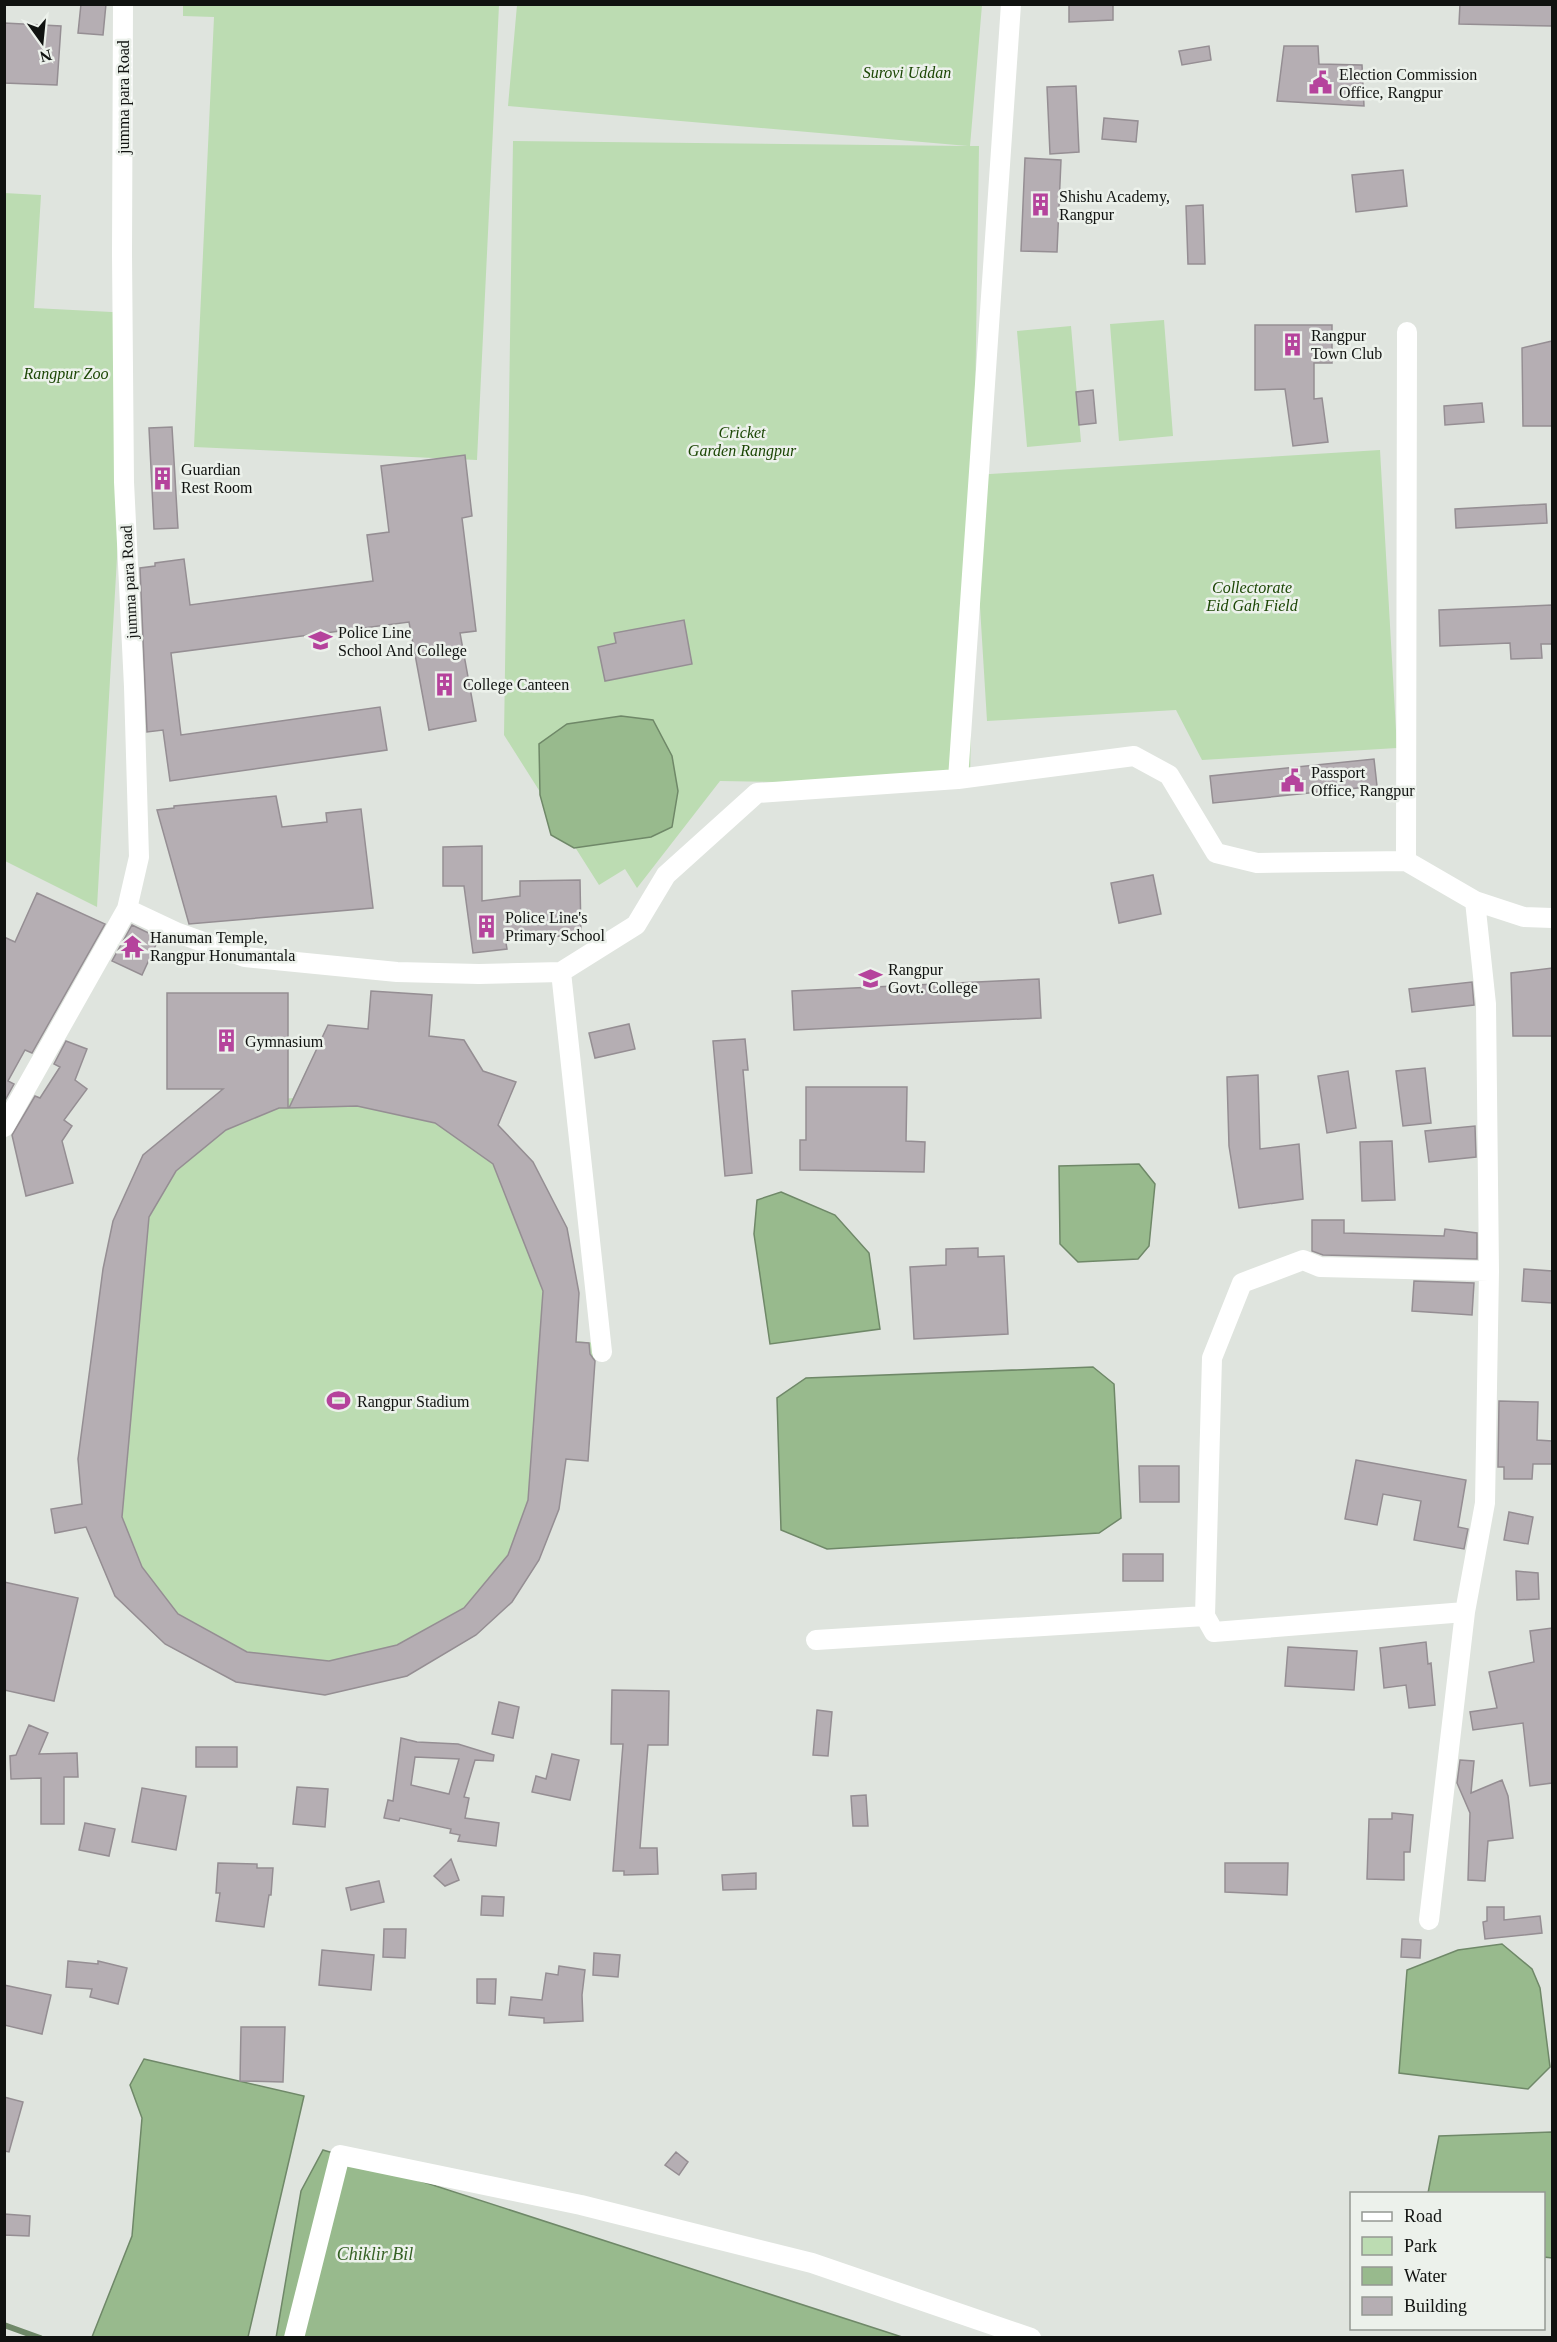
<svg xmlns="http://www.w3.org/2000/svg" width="1557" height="2342" font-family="Georgia,serif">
	<rect width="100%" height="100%" fill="#dfe4de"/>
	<path fill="#bcdcb2" d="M183,4L499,5L477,460L194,447L214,17L183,16Z
		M517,5H982L970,146H979L974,475L1380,450L1397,748L1202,760L1176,710L987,721L974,509L970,785L720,781L637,888L625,869L599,885L504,735L513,141L968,146L508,106Z
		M4,193L41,195L34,308L131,313L97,907L5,861Z
		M1164,320L1173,436L1119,441L1110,324Z
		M1071,326L1081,442L1027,447L1017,331Z
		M328,1025L464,1040L483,1071L516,1082L498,1125L533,1162L567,1228L579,1293L576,1341L596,1343L588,1461L566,1460L559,1509L539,1560L512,1602L476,1635L407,1676L325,1695L236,1682L165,1644L115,1596L83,1521L78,1459L103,1269L113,1221L143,1155L203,1105L293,1098Z"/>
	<path fill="#98ba8d" stroke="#6f8868" stroke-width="1.5" d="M621,716L653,720L672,756L678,791L672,827L651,837L574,848L551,835L540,795L539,744L567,724Z
		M1139,1164L1155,1184L1149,1246L1138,1259L1078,1262L1060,1244L1059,1166Z
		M781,1192L835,1215L869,1253L880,1329L770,1344L754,1234L757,1200Z
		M1093,1367L1114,1384L1121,1518L1099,1533L827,1549L781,1530L777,1398L806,1378Z
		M1502,1944L1532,1969L1540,1988L1550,2067L1528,2089L1399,2073L1407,1970L1458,1950Z
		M144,2059L304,2096L248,2337H92L132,2236L142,2118L130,2085Z
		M1552,2132V2258L1544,2257V2194L1428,2193L1439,2136Z
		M323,2150L340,2155L902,2337L276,2338L301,2191Z"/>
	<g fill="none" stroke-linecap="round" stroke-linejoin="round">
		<path stroke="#6f8868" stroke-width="6" d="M4,2325L40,2338"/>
	</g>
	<path fill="#b5aeb3" stroke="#958e93" stroke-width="1.5" fill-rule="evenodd" d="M81,4H106L103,35L78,33Z
		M1069,4H1113V20L1069,22Z
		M1460,4H1552V26L1459,24Z
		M4,23L61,26L57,85L4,83Z
		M1209,46L1211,60L1182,65L1179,51Z
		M1284,46H1318L1319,64L1362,65L1364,106L1277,101Z
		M1076,86L1079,152L1050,154L1047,87Z
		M1104,118L1138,121L1136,142L1102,139Z
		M1025,158L1061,160L1057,252L1021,251Z
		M1403,170L1407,206L1356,212L1352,175Z
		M1203,205L1205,264H1188L1186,206Z
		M1255,325H1332V363H1314V399L1322,398L1328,442L1293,446L1285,389L1255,390Z
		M1552,341V426H1523L1522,348Z
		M1093,390L1096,423L1079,425L1076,392Z
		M1482,403L1484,422L1445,425L1444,406Z
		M172,427L178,528L154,529L149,428Z
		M465,455L472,516L462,518L476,631L460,633L476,721L429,730L409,622L171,653L181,735L380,707L387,750L170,781L163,730L147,732L140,568L155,566V563L184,559L190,605L373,581L367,535L389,532L381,466Z
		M1546,504L1547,523L1456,528L1455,509Z
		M1552,605V644H1541L1542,658L1511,659L1510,643L1440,646L1439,610Z
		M684,620L692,664L605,681L598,647L616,643L614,633Z
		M1374,759L1377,786L1213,803L1210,776Z
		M276,796L282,827L327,822L326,813L361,809L373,908L189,924L157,810L174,808V806Z
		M482,846V901L520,896V881L580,880L581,936L505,937L507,949L473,953L464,886H443V847Z
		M1153,875L1161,914L1119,923L1111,883Z
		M37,893L105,924L32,1053L25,1050L8,1081L14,1084L4,1102V937L15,942Z
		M132,925L159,938L142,975L112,961Z
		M1552,968V1036H1513L1511,973Z
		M1039,979L1041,1018L794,1030L792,991Z
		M1472,982L1474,1005L1412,1012L1409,989Z
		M371,991L432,995L429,1036L464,1040L483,1071L516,1082L498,1125L533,1162L567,1228L579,1293L576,1342L589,1343L590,1354L595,1361L588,1461L566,1459L559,1509L539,1560L512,1602L476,1635L407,1676L325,1695L236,1682L165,1644L115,1596L86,1527L55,1533L51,1509L82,1504L78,1459L103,1269L113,1221L143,1155L223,1089H167V993H288V1108H279L226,1130L176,1171L149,1217L122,1517L142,1567L178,1614L247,1652L329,1661L397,1645L464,1608L508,1555L528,1500L543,1291L493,1164L435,1123L357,1106L289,1108L328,1025L368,1029Z
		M629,1024L635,1049L595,1058L589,1033Z
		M745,1039L748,1070H743L752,1173L725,1176L713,1041Z
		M66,1041L87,1049L75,1080L87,1089L64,1120L72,1126L62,1141L73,1183L26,1196L12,1135L35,1096L40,1098L60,1067L54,1064Z
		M1425,1068L1431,1123L1403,1126L1396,1071Z
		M1348,1071L1356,1128L1327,1133L1318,1076Z
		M1258,1075L1260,1149L1299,1144L1303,1199L1239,1208L1229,1146L1227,1077Z
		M806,1087H907L906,1141L925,1142L924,1172L800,1170V1140H806Z
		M1475,1126L1476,1157L1429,1162L1425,1131Z
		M1392,1141L1395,1200L1362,1201L1360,1142Z
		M1312,1220H1344V1233L1444,1236L1445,1229L1477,1233V1259L1323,1255L1312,1251Z
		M978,1248V1257L1004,1256L1008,1334L914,1339L910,1267L946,1265V1249Z
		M1524,1269L1552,1271V1303L1522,1301Z
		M1414,1281L1474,1283L1472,1315L1412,1311Z
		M1499,1401L1538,1402L1537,1440L1552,1441V1464H1533L1532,1479H1504V1467H1498Z
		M1356,1460L1466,1480L1458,1527L1468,1529L1464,1549L1414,1540L1421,1501L1383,1494L1377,1525L1345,1519Z
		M1139,1466H1179V1502H1140Z
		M1509,1512L1533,1517L1528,1544L1504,1540Z
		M1123,1554H1163V1581H1123Z
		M1516,1571L1538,1573L1539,1599L1517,1600Z
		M4,1582L78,1598L54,1701L4,1690Z
		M1552,1628V1783L1530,1786L1523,1723L1473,1730L1470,1712L1497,1708L1489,1672L1534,1662L1530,1631Z
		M1426,1642L1428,1664L1431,1663L1435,1705L1409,1708L1406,1685L1384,1688L1380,1648Z
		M1288,1647L1357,1651L1354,1690L1285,1686Z
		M612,1690L669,1691L668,1745H648L640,1848H657L658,1874L624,1875V1871H613L623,1744H611Z
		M499,1702L519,1707L513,1738L492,1734Z
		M817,1710L832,1712L828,1756L813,1755Z
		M29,1725L48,1733L39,1754L77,1753L78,1777H64V1824H41V1778L11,1779L10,1756L16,1755Z
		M401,1738L417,1742L458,1744L494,1755L493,1761L475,1760L464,1797L469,1798L465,1818L499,1823L496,1846L458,1841L460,1835L450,1833L451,1829L400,1818L399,1821L384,1818L388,1800L393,1801ZM415,1757L459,1759L449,1794L411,1785Z
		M196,1747H237V1767H196Z
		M552,1754L579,1760L570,1800L532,1792L536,1776L546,1779Z
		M1460,1760L1474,1761L1471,1793L1502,1780L1508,1796L1513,1838L1488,1841L1485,1881L1468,1880L1470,1813L1457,1783Z
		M297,1787L328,1789L325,1827L293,1824Z
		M142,1788L186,1796L176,1850L132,1842Z
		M866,1795L868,1826H853L851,1796Z
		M1392,1813L1413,1815L1410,1852H1404V1880L1367,1879L1369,1819H1392Z
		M85,1823L115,1829L109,1856L79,1850Z
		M451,1859L459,1880L445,1886L434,1876Z
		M218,1863L257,1864V1868H273L271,1895H269L264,1927L216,1921L220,1893H216Z
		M1225,1863H1288L1287,1895L1225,1892Z
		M756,1873V1889L723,1890L722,1875Z
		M379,1881L384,1902L351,1910L346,1888Z
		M482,1896L504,1897L503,1916L481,1915Z
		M1487,1907H1504V1920L1540,1916L1542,1933L1485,1939L1483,1922L1487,1921Z
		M384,1929H406L405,1958L383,1957Z
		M1402,1939L1421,1940L1420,1958L1401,1957Z
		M322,1950L374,1955L371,1990L319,1985Z
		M594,1953L620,1955L618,1977L593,1975Z
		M68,1961L98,1964V1961L127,1968L118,2004L90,1997L92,1989L66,1987Z
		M559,1966L585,1970L582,1995L583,2021L544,2023V2018L509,2015L511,1997L542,2000L546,1973L558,1975Z
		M477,1979H496L495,2004L477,2003Z
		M4,1985L51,1995L42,2034L4,2025Z
		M241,2027H285L283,2082L240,2081Z
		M4,2097L23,2102L9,2152L4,2151Z
		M676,2152L688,2162L679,2175L665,2165Z
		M4,2214L30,2216L29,2236L4,2235Z"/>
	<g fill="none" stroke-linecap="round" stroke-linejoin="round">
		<path stroke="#fff" stroke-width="20" d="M958,779L1011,4
			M1406,861L1407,332
			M127,909L178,933L245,957L397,972L479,974L561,972L636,925L666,875L757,793L958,779L1134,756L1169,775L1216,853L1257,863L1406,861L1475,901L1524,917L1552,918
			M561,972L602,1352
			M4,1127L127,909L139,857L134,687L124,482L122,254L123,4
			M1205,1616L1214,1632L1465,1612
			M816,1640L1205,1616L1212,1358L1242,1283L1303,1260L1320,1267L1489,1271
			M1429,1920L1465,1612L1485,1503L1489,1271L1486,1004L1475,901
			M294,2338L340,2155L581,2205L812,2263L1031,2338"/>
	</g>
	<defs>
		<symbol id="civic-bare" viewBox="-9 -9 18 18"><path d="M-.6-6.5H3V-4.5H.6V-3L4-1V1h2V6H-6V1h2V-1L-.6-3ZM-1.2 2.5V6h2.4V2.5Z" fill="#b5439c" stroke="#ecf1eb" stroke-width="2.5" paint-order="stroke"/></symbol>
		<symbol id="building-bare" viewBox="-9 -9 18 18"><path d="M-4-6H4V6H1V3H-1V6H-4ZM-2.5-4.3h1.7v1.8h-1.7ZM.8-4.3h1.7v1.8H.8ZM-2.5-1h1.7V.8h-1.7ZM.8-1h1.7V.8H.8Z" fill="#b5439c" stroke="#ecf1eb" stroke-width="2.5" paint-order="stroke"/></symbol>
		<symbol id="school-bare" viewBox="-9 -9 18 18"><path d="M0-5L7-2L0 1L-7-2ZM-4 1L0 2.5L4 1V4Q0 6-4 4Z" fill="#b5439c" stroke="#ecf1eb" stroke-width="2.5" paint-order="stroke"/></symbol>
		<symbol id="temple-bare" viewBox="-9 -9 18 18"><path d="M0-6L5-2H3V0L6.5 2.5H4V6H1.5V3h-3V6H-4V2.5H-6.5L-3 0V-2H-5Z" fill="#b5439c" stroke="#ecf1eb" stroke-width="2.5" paint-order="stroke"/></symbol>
		<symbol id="university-bare" viewBox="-9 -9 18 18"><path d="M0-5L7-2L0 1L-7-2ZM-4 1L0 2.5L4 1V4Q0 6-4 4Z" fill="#b5439c" stroke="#ecf1eb" stroke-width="2.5" paint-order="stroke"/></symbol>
		<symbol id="stadium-bare" viewBox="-9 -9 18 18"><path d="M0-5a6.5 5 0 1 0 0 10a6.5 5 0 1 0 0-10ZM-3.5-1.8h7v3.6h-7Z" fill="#b5439c" stroke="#ecf1eb" stroke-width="2.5" paint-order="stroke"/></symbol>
	</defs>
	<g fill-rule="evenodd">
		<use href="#civic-bare" x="1304" y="66" width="33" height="33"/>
		<use href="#building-bare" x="1024" y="188" width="33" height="33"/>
		<use href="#building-bare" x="1276" y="328" width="33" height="33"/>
		<use href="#building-bare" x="146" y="462" width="33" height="33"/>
		<use href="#school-bare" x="304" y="624" width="33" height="33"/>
		<use href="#building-bare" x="428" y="668" width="33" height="33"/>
		<use href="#civic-bare" x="1276" y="764" width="33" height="33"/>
		<use href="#building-bare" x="470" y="910" width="33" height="33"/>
		<use href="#temple-bare" x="116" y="930" width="33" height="33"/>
		<use href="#university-bare" x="854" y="962" width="33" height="33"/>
		<use href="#building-bare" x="210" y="1024" width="33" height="33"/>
		<use href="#stadium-bare" x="322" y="1384" width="33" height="33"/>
	</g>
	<g text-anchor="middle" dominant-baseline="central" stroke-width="5" stroke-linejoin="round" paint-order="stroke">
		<g font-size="16" font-style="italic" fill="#1b4604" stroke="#ecf1eb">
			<text x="907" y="72">Surovi Uddan</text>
			<text x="66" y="373">Rangpur Zoo</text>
			<text x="742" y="432">Cricket<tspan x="742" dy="18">Garden Rangpur</tspan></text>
			<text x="1252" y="587">Collectorate<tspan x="1252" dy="18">Eid Gah Field</tspan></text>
		</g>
		<g font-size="16" fill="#101210" stroke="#ecf1eb" text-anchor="start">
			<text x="1339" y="74">Election Commission<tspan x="1339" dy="18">Office, Rangpur</tspan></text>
			<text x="1059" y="196">Shishu Academy,<tspan x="1059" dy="18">Rangpur</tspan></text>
			<text x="1311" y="335">Rangpur<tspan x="1311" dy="18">Town Club</tspan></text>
			<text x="181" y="469">Guardian<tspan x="181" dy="18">Rest Room</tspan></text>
			<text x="338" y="632">Police Line<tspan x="338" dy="18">School And College</tspan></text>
			<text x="463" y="684">College Canteen</text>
			<text x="1311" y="772">Passport<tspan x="1311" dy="18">Office, Rangpur</tspan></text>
			<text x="505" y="917">Police Line's<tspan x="505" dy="18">Primary School</tspan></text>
			<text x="150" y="937">Hanuman Temple,<tspan x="150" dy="18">Rangpur Honumantala</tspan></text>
			<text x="888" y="969">Rangpur<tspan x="888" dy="18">Govt. College</tspan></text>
			<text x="245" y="1041">Gymnasium</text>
			<text x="357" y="1401">Rangpur Stadium</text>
		</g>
		<g font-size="16" fill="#101210" stroke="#ecf1eb">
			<text transform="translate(123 97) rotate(-90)">jumma para Road</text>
			<text transform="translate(129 582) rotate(-93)">jumma para Road</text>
		</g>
		<g font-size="18" font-style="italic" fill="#366225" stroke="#ecf1eb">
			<text x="375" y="2254">Chiklir Bil</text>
		</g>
	</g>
	<rect width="1557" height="2342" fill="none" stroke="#101210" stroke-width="12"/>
	<rect x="1350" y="2192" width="195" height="138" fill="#ecf1eb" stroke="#949893" stroke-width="1.5"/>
	<rect x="1362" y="2212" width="30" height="9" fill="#ffffff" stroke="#949893" stroke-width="1.5"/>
	<text x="1404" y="2222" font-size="18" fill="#101210">Road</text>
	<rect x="1362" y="2237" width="30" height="18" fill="#bcdcb2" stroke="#949893" stroke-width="1.5"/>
	<text x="1404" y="2252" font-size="18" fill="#101210">Park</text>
	<rect x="1362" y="2267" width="30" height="18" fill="#98ba8d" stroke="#949893" stroke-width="1.5"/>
	<text x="1404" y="2282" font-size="18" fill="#101210">Water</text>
	<rect x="1362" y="2297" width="30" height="18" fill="#b5aeb3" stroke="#949893" stroke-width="1.5"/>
	<text x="1404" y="2312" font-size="18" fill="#101210">Building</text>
	<g transform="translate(42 42) rotate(165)" stroke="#ecf1eb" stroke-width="4.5" paint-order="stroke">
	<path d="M0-4.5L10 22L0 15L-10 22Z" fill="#101210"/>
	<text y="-9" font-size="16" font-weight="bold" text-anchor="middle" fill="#101210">N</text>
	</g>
</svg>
